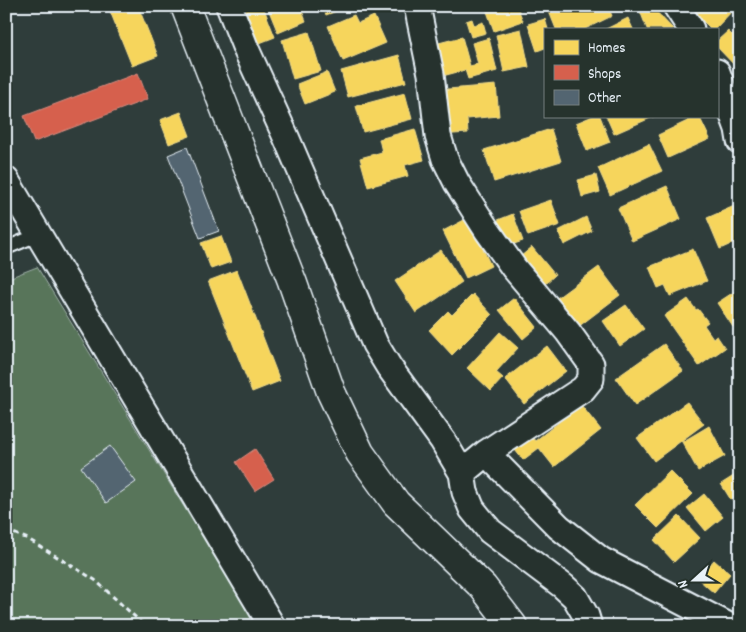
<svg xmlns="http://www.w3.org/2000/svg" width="746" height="632" font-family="Dekko,sans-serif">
	<rect width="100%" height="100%" fill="#2f3d3b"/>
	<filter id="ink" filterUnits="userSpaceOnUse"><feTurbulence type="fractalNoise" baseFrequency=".02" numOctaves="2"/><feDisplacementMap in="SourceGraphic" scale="10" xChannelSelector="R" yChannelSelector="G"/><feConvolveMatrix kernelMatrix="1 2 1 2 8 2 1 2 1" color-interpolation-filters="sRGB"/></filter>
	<g filter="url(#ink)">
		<path fill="#58745a" stroke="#a0b2a9" d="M37,267L257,626H6V279Z"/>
		<path fill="#f6d55c" stroke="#f2dd8b" d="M108,6H138L158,56L132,66Z
			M236,6H263L275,37L252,46Z
			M267,6H300L306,21L278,33Z
			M322,6H350L326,15Z
			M485,6H517L523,21L494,31Z
			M555,6H608L612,16L585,29H556L548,9Z
			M651,6L673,29H647L640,11Z
			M688,6H737L715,29H711Z
			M354,15L358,23L374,16L386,43L343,61L328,26Z
			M628,18L633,29H606Z
			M472,19L474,25L483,22L486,33L471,37L466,21Z
			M545,19L548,29H545V48L537,51L528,24Z
			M740,27V70H739L717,47V41L728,31L732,35Z
			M521,29L529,67L504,72L496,35Z
			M309,32L321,71L293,79L282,40Z
			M462,37L470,66L478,64L472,43L489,38L497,71L468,79L465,70L435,78L427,46Z
			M399,55L406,82L348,97L341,71Z
			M327,72L335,92L305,104L297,84Z
			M496,85L499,116L467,119L468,133L440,135L436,90Z
			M405,93L412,119L363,132L356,106Z
			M181,112L190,136L169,144L160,120Z
			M593,116H600L610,142L587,151L576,123Z
			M606,116H655L614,134Z
			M698,116H699L710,139L668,158L658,135Z
			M415,129L424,160L405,165L408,176L368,187L360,158L382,152L379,139Z
			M551,129L561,161L494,182L484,150Z
			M649,144L662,171L610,195L598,168Z
			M596,175L600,192L582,197L578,180Z
			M667,186L681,219L632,241L618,208Z
			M551,200L560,225L528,236L519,211Z
			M739,204L740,240L720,249L707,218Z
			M513,214L523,241L508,246L498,220Z
			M586,217L592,231L564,245L558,231Z
			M468,218L491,266L466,278L443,231Z
			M221,236L231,262L211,269L201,243Z
			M532,247L555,275L544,285L520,257Z
			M693,249L707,281L670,296L665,285L658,288L649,267Z
			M441,250L462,282L416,313L395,281Z
			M599,267L620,295L578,327L557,298Z
			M237,270L280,381L252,392L208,281Z
			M740,288V323L733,327L717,303Z
			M473,294L492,315L452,355L429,330L448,311L452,315Z
			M514,298L537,327L523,339L499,310Z
			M688,299L696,310L698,309L708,322L704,325L713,338L717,336L725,348L699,366L664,316Z
			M626,305L644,329L620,346L603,321Z
			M500,332L518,348L496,372L503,378L491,391L467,368Z
			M664,344L683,371L635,405L616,378Z
			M547,346L566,371L524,404L505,379Z
			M687,402L704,424L654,461L637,438Z
			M581,405L601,430L554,467L539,448L523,460L515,450L532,437L535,441Z
			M709,426L725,456L698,471L682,442Z
			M670,471L693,494L658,528L635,505Z
			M740,472V495L731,500L721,484Z
			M704,494L723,517L706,531L687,508Z
			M679,516L700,538L674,562L654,540Z
			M714,560L730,574L714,593L698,579Z"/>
		<path fill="#d6604d" stroke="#db8c80" d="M138,73L148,99L34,142L24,116Z
			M255,449L274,479L255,491L236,462Z"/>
		<path fill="#536571" stroke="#e8f1f8" d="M187,147L219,231L200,238L168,155Z
			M110,446L136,482L106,503L81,467Z"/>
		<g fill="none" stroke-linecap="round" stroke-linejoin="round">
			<defs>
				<path id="lane" d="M6,248L40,234"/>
				<path id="street" d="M229,6L246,49L286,137L375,344L389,367L443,441L462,473L465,492L472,509L490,531L563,586L575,597L586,616L589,626
					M417,6L431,74L438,136L445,159L457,183L487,230L514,268L568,332L591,364V379L583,389L486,453L462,473
					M676,6L691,29
					M717,72L738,129L740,141
					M6,180L272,626
					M486,453L559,527L601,560L729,626"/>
				<path id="secondary" d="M185,6L292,281L331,392L360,453L396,503L483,587L513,626"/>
			</defs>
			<use href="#lane" stroke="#e8f1f8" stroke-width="16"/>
			<use href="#street" stroke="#e8f1f8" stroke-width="29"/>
			<use href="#secondary" stroke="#e8f1f8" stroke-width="31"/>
			<path stroke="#e8f1f8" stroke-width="3" stroke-dasharray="5 4" stroke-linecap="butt" d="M6,530L28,539L95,580L145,626"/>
			<use href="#lane" stroke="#26332d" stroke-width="12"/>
			<use href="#street" stroke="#26332d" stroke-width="25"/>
			<use href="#secondary" stroke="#26332d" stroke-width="28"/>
		</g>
	</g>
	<rect width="746" height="632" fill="none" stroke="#26332d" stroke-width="25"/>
	<rect x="12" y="12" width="721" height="607" fill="none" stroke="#e8f1f8" stroke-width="2" filter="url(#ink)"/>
	<rect x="544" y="28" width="175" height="90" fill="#26332d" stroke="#747f7e"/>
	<rect x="554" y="40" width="25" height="15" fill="#f6d55c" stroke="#747f7e"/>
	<text x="588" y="52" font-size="15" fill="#e8f1f8">Homes</text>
	<rect x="554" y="65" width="25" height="15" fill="#d6604d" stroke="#747f7e"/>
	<text x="588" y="78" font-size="15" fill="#e8f1f8">Shops</text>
	<rect x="554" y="90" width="25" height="15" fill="#536571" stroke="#747f7e"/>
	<text x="588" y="102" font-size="15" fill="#e8f1f8">Other</text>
	<g transform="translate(694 580) rotate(249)" stroke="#26332d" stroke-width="4" paint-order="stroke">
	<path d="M0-4L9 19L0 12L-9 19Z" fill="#e8f1f8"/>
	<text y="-8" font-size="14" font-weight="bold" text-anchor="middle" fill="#e8f1f8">N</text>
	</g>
</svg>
